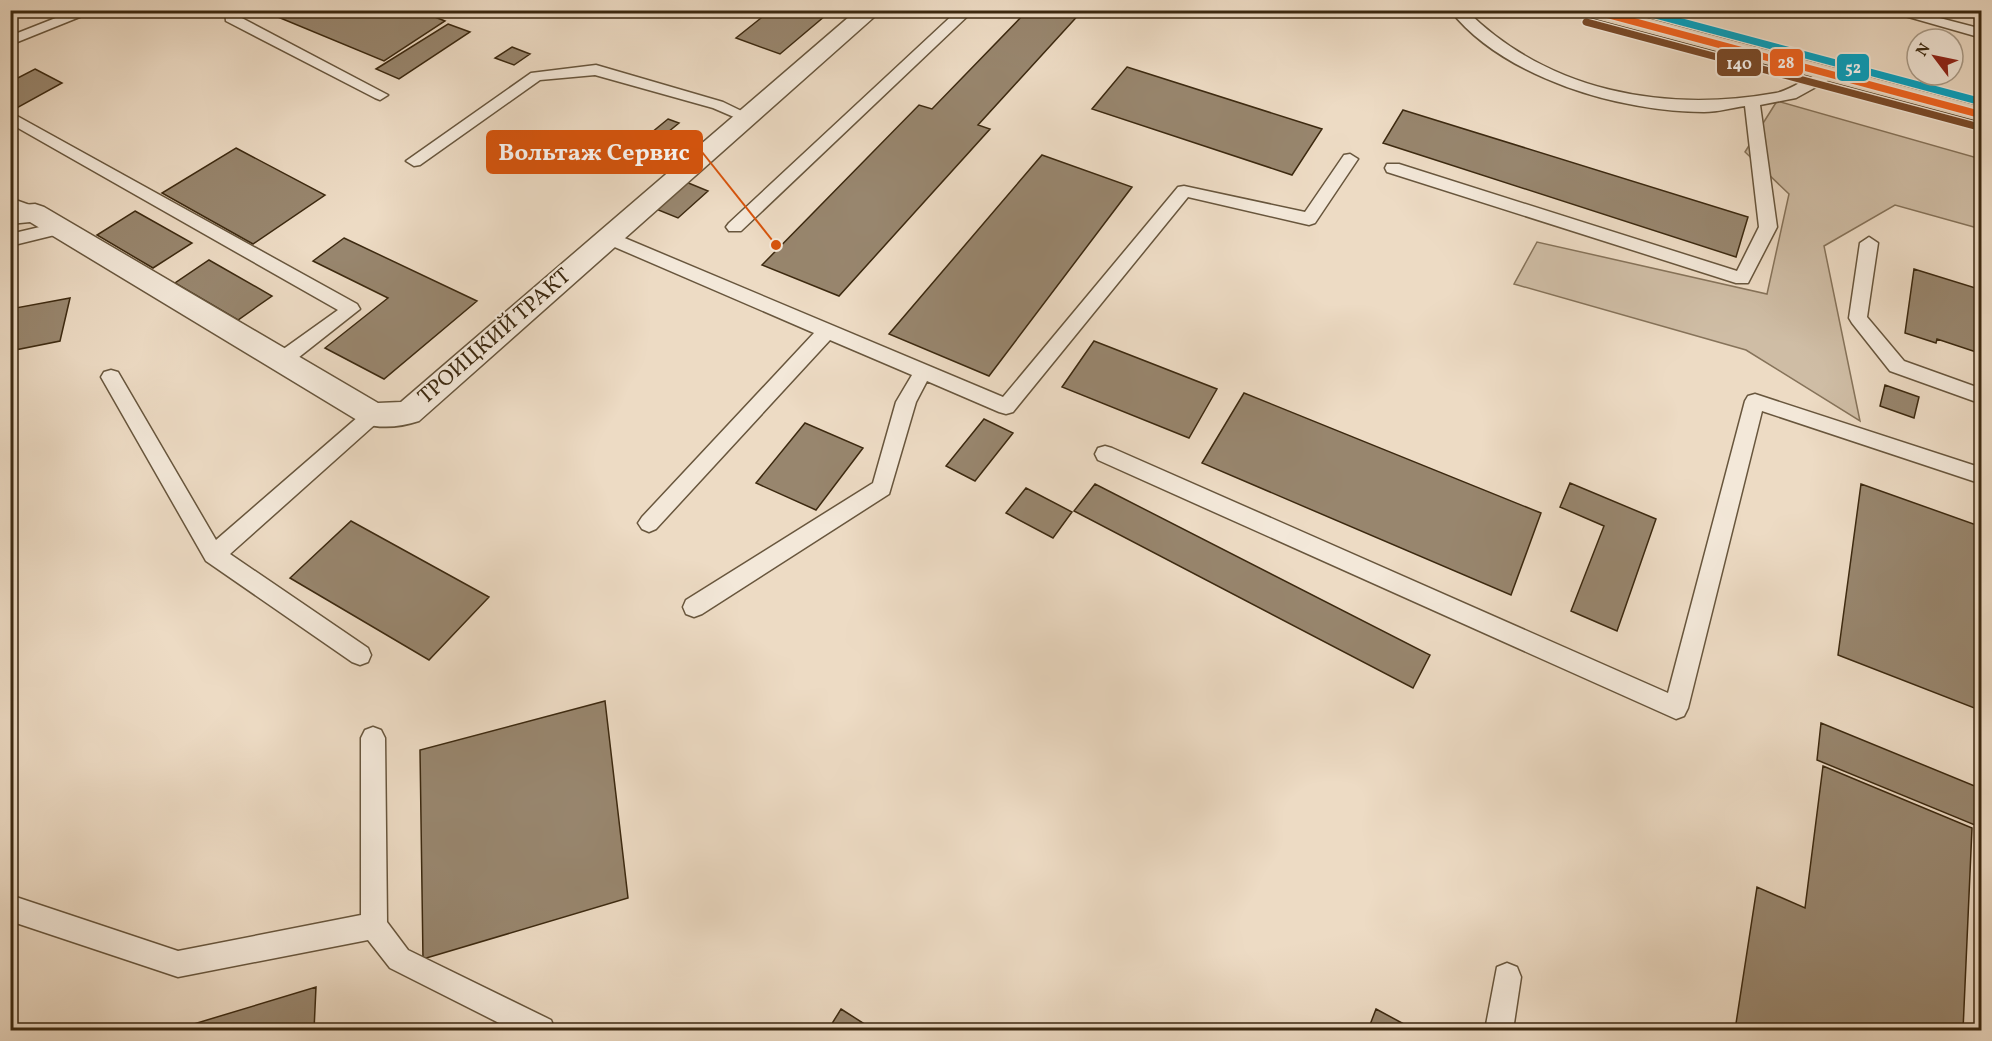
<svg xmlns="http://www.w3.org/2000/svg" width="1992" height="1041" font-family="Vollkorn,serif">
	<rect width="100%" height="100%" fill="#eddbc4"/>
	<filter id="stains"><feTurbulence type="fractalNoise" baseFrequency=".00333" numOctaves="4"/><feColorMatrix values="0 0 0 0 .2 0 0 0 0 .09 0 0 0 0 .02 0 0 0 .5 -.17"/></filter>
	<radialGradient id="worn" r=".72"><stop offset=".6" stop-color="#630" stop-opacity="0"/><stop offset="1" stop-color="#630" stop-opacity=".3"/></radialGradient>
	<path fill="#cfbda5" stroke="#86735a" stroke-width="1.5" d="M1777,101L1981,159V229L1895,205L1824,246L1860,421L1746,350L1514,284L1537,242L1767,294L1789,194L1745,152Z"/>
	<path fill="#98866e" stroke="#3c2910" stroke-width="1.5" d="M261,10H417L445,21L384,61Z
		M771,10H832L780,54L736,38Z
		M1028,10H1083L978,125L990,129L839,296L762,265L919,105L932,109Z
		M448,24L470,32L399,79L376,69Z
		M512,47L530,54L514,65L495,58Z
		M1127,67L1322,129L1292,175L1092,109Z
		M35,69L62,83L15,109L10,106V82Z
		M1403,110L1748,217L1736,257L1383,143Z
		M668,119L679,123L662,137L651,133Z
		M236,148L325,195L253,244L162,193Z
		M1042,155L1132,187L989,376L889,334Z
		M686,182L708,191L678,218L656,209Z
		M135,211L192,243L153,268L97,235Z
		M344,238L477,301L384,379L325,348L388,298L313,261Z
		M209,260L272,296L238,320L175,283Z
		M1914,269L1982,290V354L1937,339L1936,343L1905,333Z
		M70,298L60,341L10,351V309Z
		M1094,341L1217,389L1189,438L1062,387Z
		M1885,385L1919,397L1914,418L1880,406Z
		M1244,393L1541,513L1511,595L1202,463Z
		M984,419L1013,433L975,481L946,466Z
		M805,423L863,448L816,510L756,483Z
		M1570,483L1656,519L1617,631L1571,611L1604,526L1560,507Z
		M1095,484L1430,655L1413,688L1074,511Z
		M1861,484L1982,527V711L1838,655Z
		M1026,488L1072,512L1053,538L1006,513Z
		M351,521L489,597L429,660L290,578Z
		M605,701L628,898L423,959L420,750Z
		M1821,723L1982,789V828L1817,760Z
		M1823,766L1972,828L1963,1030H1735L1757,887L1805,908Z
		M316,987L314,1030H174Z
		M841,1009L874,1030H828Z
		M1376,1009L1415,1030H1368Z"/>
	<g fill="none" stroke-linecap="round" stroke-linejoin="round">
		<defs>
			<path id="lane" d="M76,10H97L10,45V36Z
				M225,10H239L238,16L388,95L380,100L375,98L226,21Z
				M958,10H974L741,231H729L726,227L729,223Z
				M1450,10H1466C1548,92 1665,113 1776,93C1794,90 1820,67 1834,71L1837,74L1834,77L1796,98L1760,105L1777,227L1748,283H1736L1387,172L1385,168L1387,164H1399L1737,271L1759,227L1745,106C1731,108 1718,112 1704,112C1621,112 1503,78 1450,10Z
				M1884,10H1909L1982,29V38Z
				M596,65L723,102L756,118L748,123L713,108L595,75L540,80L420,165L414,166L406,161L531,73Z
				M17,116L357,304L360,309L289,365H275L273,360L275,355L338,310L11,124L10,119Z
				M1350,154L1358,159L1315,223L1309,225L1188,197L1013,412L1006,414L999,412L927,381L916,402L889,494L702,614L694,617L686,614L683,607L686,600L873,483L896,402L912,375L830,340L656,529L649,532L642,529L638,523L642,517L814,333L603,242L600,238L603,234H615L1003,397L1178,187L1184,186L1305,212L1344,155Z
				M10,198L41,209L43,213L35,219L10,209Z
				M61,222L70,228L67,232L10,246V234Z
				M1869,237L1878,243L1867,317L1904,361L1982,389V404L1890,371L1852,323L1849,318L1860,243Z
				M111,370L118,372L216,540L366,410L373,408L380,410L383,415L380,420L230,554L368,648L371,655L368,662L360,665L352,662L206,561L101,377L104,372Z
				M1755,394L1982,468V484L1762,411L1688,708L1684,716L1676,719L1098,460L1095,454L1098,448L1105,446L1112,448L1668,693L1745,401L1748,396Z
				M373,727L381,730L385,738L387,922L408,950L551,1020L555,1030H513L390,968L368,940L178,977L10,921V895L178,951L361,915V738L365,730Z
				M1507,963L1517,967L1521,977L1513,1030H1485L1497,967Z"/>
			<path id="street" d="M857,10H882L419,421C401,427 380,429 362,423L30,222L10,224V206L35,204L44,207L378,403L401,402Z"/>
			<path id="primary" d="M1578,10H1617L1982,107V122L1581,15Z"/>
		</defs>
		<use href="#lane" stroke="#68563d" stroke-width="3"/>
		<use href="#street" stroke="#68563d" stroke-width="3"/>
		<use href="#primary" stroke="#3c2910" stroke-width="3"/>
		<use href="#lane" fill="#f3e8d9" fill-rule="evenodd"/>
		<use href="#street" fill="#f3e8d9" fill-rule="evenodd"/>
		<use href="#primary" fill="#eddbc4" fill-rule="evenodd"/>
		<defs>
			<path id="bus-1" d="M1591,10L1982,115"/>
			<path id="bus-2" d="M1586,22L1979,127"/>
			<path id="bus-3" d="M1637,10L1982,102"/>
		</defs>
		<use href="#bus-1" stroke="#f3e8d9" stroke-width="10"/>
		<use href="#bus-2" stroke="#f3e8d9" stroke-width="10"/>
		<use href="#bus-3" stroke="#f3e8d9" stroke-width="10"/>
		<use href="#bus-1" stroke="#f26522" stroke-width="7"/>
		<use href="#bus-2" stroke="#7a4b2a" stroke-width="7"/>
		<use href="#bus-3" stroke="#03a3c4" stroke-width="7"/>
	</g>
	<g text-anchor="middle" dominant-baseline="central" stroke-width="4.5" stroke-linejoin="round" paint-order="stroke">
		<g font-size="22" fill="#3c2910" stroke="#f3e8d9">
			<text transform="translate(495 337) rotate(-41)">ТРОИЦКИЙ ТРАКТ</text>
		</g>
	</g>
	<path fill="none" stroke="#d7540c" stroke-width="2" d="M776 245L702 152"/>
	<circle fill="#d7540c" stroke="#f3e8d9" stroke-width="2" cx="776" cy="245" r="6"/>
	<rect fill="#d7540c" stroke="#d7540c" stroke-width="2" x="487" y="131" width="215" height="42" rx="6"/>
	<g font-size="24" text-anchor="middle" font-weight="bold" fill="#fff">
		<text x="594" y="160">Вольтаж Сервис</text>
	</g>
	<g stroke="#f3e8d9" stroke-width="2">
		<rect x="1769" y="48" width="35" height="29" rx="6" fill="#f26522"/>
		<rect x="1716" y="48" width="46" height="29" rx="6" fill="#7a4b2a"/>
		<rect x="1836" y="53" width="34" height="29" rx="6" fill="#03a3c4"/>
	</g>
	<g font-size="16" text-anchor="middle" font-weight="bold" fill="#fff">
		<text x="1786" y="68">28</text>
		<text x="1739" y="69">140</text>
		<text x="1853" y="73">52</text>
	</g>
	<rect width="1992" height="1041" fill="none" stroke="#eddbc4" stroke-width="36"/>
	<rect x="12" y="12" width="1968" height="1017" fill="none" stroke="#3c2910" stroke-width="3"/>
	<rect x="18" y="18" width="1956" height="1005" fill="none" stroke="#3c2910" stroke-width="1.5"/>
	<g transform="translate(1935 57) rotate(302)"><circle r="28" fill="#f3e8d9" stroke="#aa9c89" stroke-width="1.5"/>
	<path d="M0-4.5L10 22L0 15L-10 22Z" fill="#8f2418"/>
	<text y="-9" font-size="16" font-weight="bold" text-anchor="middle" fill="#3c2910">N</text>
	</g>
	<rect width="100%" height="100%" filter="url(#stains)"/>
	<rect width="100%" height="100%" fill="url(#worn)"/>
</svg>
